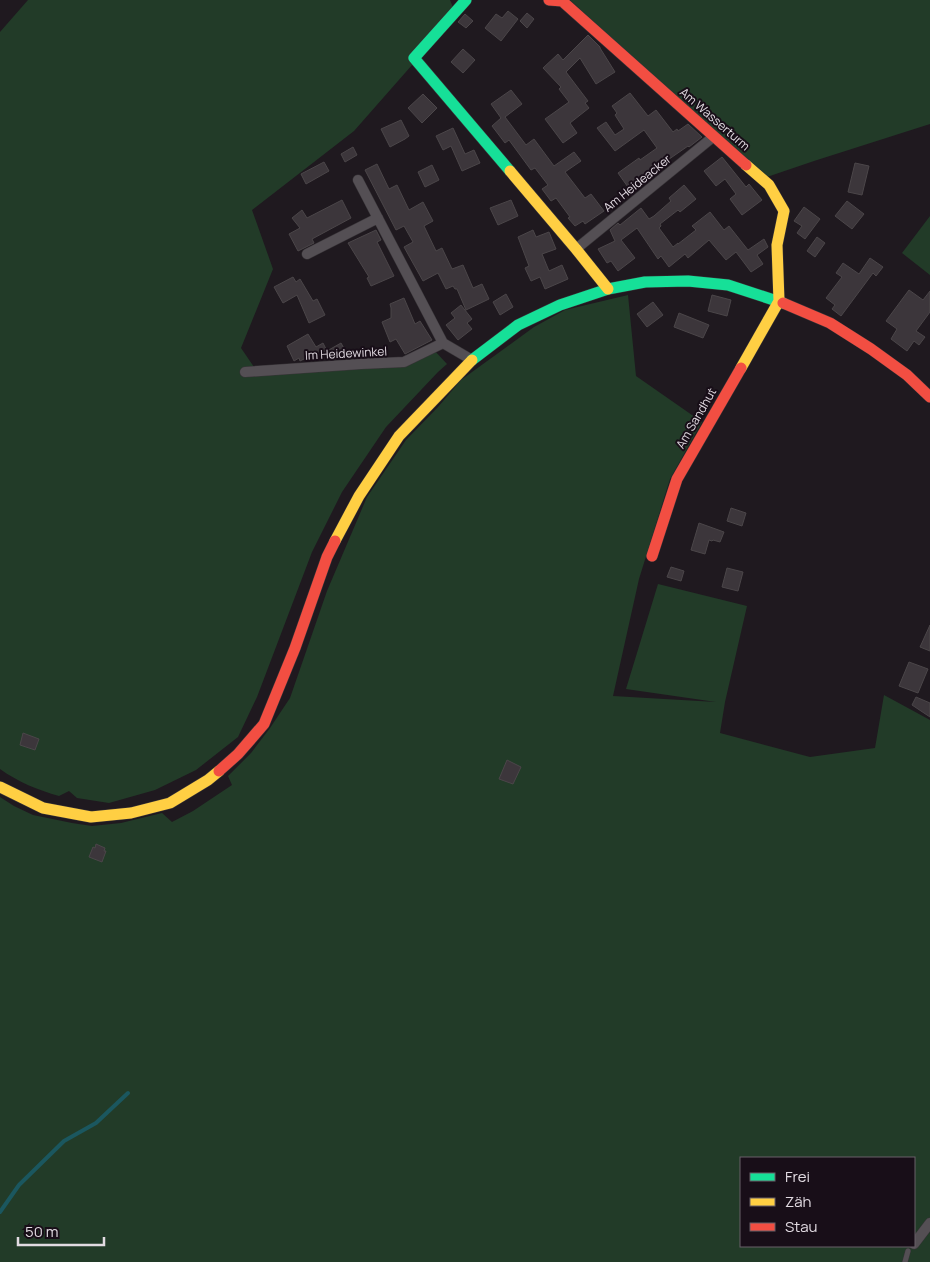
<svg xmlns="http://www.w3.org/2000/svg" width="930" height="1262" font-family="Manrope,sans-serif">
	<rect width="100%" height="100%" fill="#1f191f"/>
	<path fill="#223b28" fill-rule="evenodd" d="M28,0H450L456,15L354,131L252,210L273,269L241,348L254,367L405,365L433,349L447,364L438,372L386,427L342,492L312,552L257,697L238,737L196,770L155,790L109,803L77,798L69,791L59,796C38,790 18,782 0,769V32Z
		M570,0H930V124L814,161L764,178Z
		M930,216V275L902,253Z
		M628,295L636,376L702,422L670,479L639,579L613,696L716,702L626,689L658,584L747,606L725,702L720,733L810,757L875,748L884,695L930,720V1262H0V797L14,806L33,815L72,823L92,826L121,823L162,813L172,822L193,811L232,785L228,776L251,753L270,728L290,698L327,591L367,497L406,440L438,407L461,380L534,327L565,310ZM741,1158H914V1246H741Z"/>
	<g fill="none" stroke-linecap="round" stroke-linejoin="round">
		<path stroke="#1b575f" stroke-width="4" d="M0,1212L19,1185L64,1141L96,1123L128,1093"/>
	</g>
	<path fill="#3c363b" stroke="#4b4649" d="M508,11L518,19L501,41L485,28L496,14L502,18Z
		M527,13L534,19L527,28L520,21Z
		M465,14L473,21L466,28L458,22Z
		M588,35L600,47V48L615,72L596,84L580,58L566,72L588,101L585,103L589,108L570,123L577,133L563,143L545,119L569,102L559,89L561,87L543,68L558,54L563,60Z
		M463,49L475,60L463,73L451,62Z
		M511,90L522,104L505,117L526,145L534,139L554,166L574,152L581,161L565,172L585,198L591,194L604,211L585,224L583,221L575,226L568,218L570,217L556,198L551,201L542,189L548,185L535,168L531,170L509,140L505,143L492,126L501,118L491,104Z
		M630,93L648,116L656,110L673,132L677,129L678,131L688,124L702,137L689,147L688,146L649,173L651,176L630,190L618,173L639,158L640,160L657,148L644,130L615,151L597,128L606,122L615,135L624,129L615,115L617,113L612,106Z
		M423,94L437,108L422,123L408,108Z
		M401,120L409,136L405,139L390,147L381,129Z
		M453,128L465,154L474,150L480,163L462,171L451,146L443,150L436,136Z
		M353,147L357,155L345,162L341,154Z
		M722,157L746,187L749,184L762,200L742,215L730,199L736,194L725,179L716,186L704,171Z
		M324,162L329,171L306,184L301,174Z
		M855,163L869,166L862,195L848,192Z
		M377,164L389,189L397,185L409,210L423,202L433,221L424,226L436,251L442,248L452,269L463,265L473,288L482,284L489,299L466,310L457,289H455L453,286L446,289L438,273L423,281L404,247L413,242L404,226L396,230L365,170Z
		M432,165L439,180L425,187L418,172Z
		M684,185L696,199L680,212L678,210L660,224L661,226L659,228L673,247L678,243V244L696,230L692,226L710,212L724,230L729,226L748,250L764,239L768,247L757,255L763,264L751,272L736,252L726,260L709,240L688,258L685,254L669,267L661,256L658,259L637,228L621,240L635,258L618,271L611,261L607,263L598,249L615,241L610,230L618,223L620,225L641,208L649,219L654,216L671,201L669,198Z
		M342,200L351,218L312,239L314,243L298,251L289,234L300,228L292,218L302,210L307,218Z
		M511,200L518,216L498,225L490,208Z
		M847,201L864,214L852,229L835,216Z
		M804,207L820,219L805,239L797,233L802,226L794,221Z
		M376,230L381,240L377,242L394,276L371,286L367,278L369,277L348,243Z
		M533,230L536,237L549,232L556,249L542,254L549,271L562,265L568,279L545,289L540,277L531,281L525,268L529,266L518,237Z
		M817,237L825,243L815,257L807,251Z
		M870,258L883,267L876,276L873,273L841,316L832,309L835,305L826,298L842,277L836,273L843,263L859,274Z
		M293,277L296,282L300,279L313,301L317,299L325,315L309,323L297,295L283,303L274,287Z
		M909,290L923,300L930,291V312L916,331L925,337L919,345L914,341L907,351L891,339L897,329L886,321Z
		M506,294L513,307L500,315L493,302Z
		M712,295L731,300L727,316L708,311Z
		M404,298L415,324L420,321L432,340L405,354L396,339L390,342L382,322L391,318V308L390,304Z
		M653,302L663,315L647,327L637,314Z
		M461,305L472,319L467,323L472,329L458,340L446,325L455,318L451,313Z
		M679,313L709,325L703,338L674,327Z
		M308,334L316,347L323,343L327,351L312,359L310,356L300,361L299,358L294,361L287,346Z
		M341,343L347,354L338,359H332L327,351Z
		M731,508L746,513L742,526L727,521Z
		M699,523L724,532L720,542L713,540L712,541L709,540L705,554L691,550Z
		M671,567L684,571L681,581L667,577Z
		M727,568L743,572L738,591L722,587Z
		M930,625V651L920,647Z
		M909,662L928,669L918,693L899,686Z
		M916,697L930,703V717L912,705Z
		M23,733L39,739L35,750L20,745Z
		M507,760L521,767L513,784L499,779Z
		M96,844L105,848L104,851H106L102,862L89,857L93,847L95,848Z"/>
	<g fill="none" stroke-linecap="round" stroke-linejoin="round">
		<defs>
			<path id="lane" d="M905,1262L908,1251"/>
			<path id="street" d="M358,180L443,343L472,360
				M576,249L713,137
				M307,254L378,218
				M245,372L361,364L404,362L443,343
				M914,1244L930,1223"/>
			<path id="fast" d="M466,0L414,58L510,171
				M472,360L518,325L560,305L608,289L645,282L688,281L728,285L783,303"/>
			<path id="slow" d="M510,171L576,249L608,289
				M741,368L779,301L777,245L784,211L769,185L746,165
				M335,541L359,496L399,436L472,360
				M0,787L43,808L91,817L131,813L170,803L208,780L219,771"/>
			<path id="jam" d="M549,0L562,1L746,165
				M783,303L830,323L871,349L907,375L930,397
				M652,556L677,479L741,368
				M219,771L238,754L264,724L295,648L327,557L335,541"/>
		</defs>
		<use href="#lane" stroke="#383438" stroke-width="6"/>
		<use href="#street" stroke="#383438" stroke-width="11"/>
		<use href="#fast" stroke="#383438" stroke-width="12"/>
		<use href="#slow" stroke="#383438" stroke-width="12"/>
		<use href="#jam" stroke="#383438" stroke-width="12"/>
		<use href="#lane" stroke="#544f54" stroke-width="5"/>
		<use href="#street" stroke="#544f54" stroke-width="10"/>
		<use href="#fast" stroke="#16e098" stroke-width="11"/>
		<use href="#slow" stroke="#ffcf43" stroke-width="11"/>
		<use href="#jam" stroke="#f24e42" stroke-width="11"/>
	</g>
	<g text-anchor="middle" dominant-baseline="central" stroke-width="4" stroke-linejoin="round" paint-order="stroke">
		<g font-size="12" fill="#e2dbe2" stroke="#180e18">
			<text transform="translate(715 119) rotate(41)">Am Wasserturm</text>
			<text transform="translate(637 183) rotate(-39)">Am Heideacker</text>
			<text transform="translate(346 353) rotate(-3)">Im Heidewinkel</text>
			<text transform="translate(696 418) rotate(-60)">Am Sandhut</text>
		</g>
	</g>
	<rect x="740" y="1157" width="175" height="90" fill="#180e18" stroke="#696069"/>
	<rect x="750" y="1173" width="25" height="8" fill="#16e098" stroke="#696069"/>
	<text x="785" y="1182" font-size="15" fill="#e2dbe2">Frei</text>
	<rect x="750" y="1198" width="25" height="8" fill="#ffcf43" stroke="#696069"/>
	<text x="785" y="1207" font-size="15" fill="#e2dbe2">Zäh</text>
	<rect x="750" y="1223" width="25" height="8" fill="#f24e42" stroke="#696069"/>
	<text x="785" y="1232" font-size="15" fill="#e2dbe2">Stau</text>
	<path d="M18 1237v8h86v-8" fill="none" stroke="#e2dbe2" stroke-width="2.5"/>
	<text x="25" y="1237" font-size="15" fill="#e2dbe2" stroke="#180e18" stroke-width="4" paint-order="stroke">50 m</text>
</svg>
